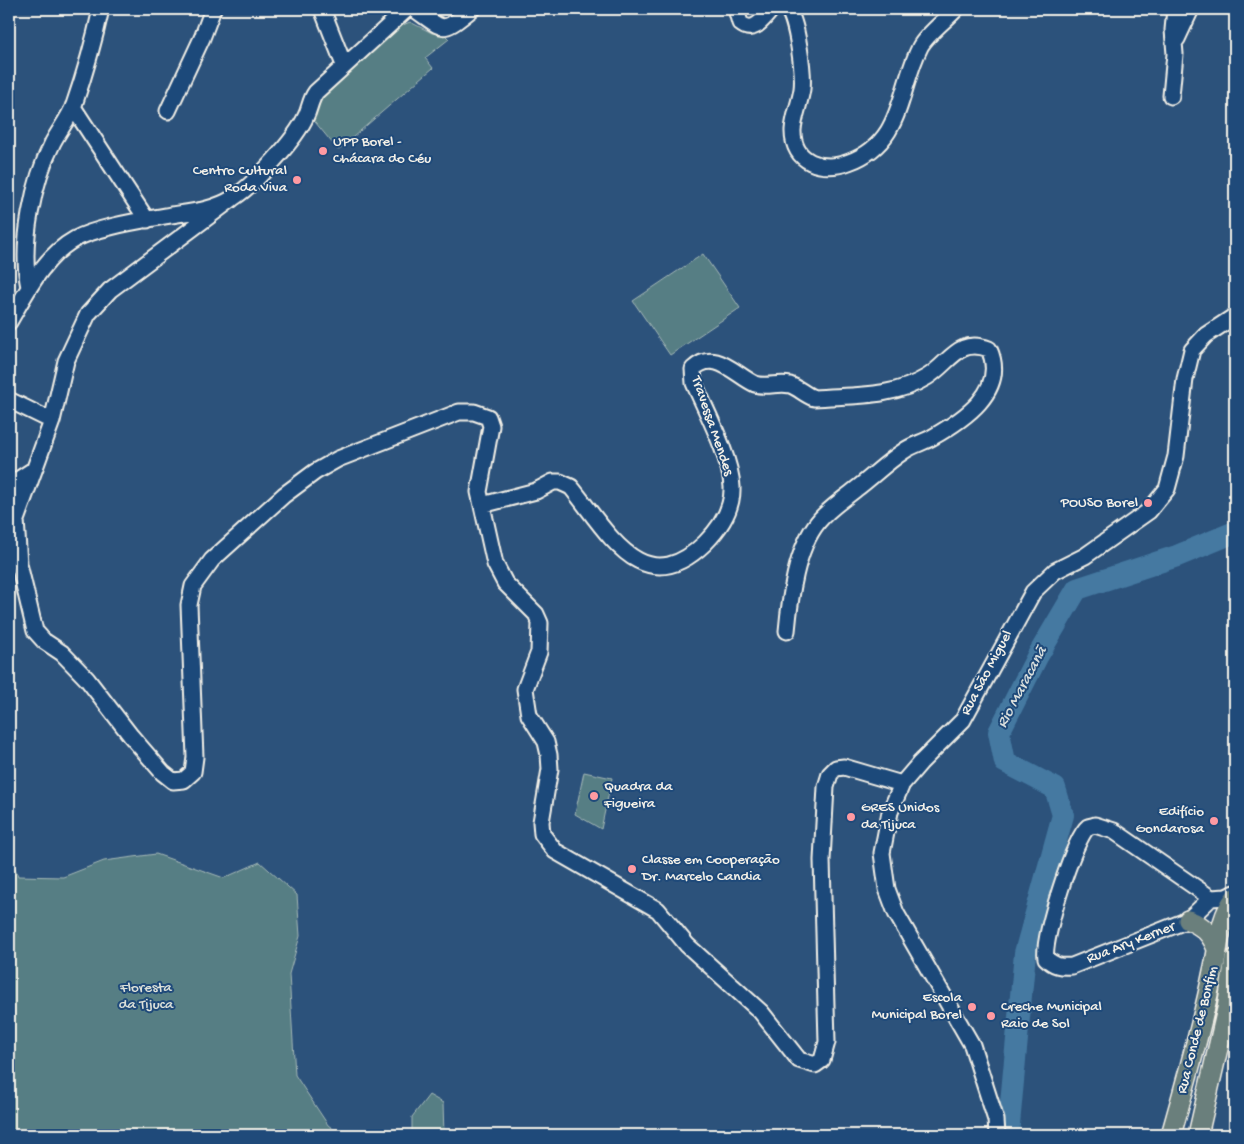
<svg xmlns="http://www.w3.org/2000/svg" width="1244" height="1144" font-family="'Gochi Hand',sans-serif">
	<rect width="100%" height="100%" fill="#2c527b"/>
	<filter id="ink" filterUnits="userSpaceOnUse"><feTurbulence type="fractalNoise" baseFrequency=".02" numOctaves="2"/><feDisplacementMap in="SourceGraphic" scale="10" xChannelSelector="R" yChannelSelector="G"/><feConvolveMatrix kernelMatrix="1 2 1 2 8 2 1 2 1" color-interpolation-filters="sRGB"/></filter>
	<g filter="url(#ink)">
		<path fill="#567e84" stroke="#a5b8b6" d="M410,22L432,33H443L449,39L425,58L433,68L338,150L311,117L318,98L403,25Z
			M703,254L740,308L670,355L633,301Z
			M584,772L612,778L601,829L575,814Z
			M9,853L18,876L63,877L104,861L156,854L224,878L260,862L297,895L300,936L289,974L295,1075L328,1125L341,1135H9Z
			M429,1095L443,1103L444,1135H412V1117Z"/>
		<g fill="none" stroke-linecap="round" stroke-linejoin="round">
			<path stroke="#4479a1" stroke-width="22" d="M1008,1135L1025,953L1063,815L1055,788L1005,762L999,732L1037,657L1077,589L1177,556L1235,532"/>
			<defs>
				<path id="minor" d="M322,9L344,65
					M414,9C445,30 440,35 472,9
					M736,9L740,23C754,35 763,19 772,9
					M787,9C797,18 804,74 802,89C800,103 794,116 793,130C792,163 823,172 849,162C904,142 898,90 920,47C926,35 946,20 956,9
					M1177,39L1191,9
					M1171,96L1175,54L1173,30L1175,9
					M73,107L147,220
					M168,111L202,38L213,9
					M232,199L110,290L88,314L66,361L52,421L16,520L19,564L35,631L44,641L62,653L87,679L131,736L163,773L173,781L184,780L193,772L195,757L189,605L193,586L212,560L284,495L315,472L338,459L459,412H474L488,417L491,426L479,492L495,564L505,583L536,614L540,623L539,652L525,689L529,715L546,742L549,755L550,769L541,822L542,834L555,851L658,910L687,945L761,1012L799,1060L815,1065L822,1060L827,1042L822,860L826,787L830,774L836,768L844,767L902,784
					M29,287C20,244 33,181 53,142C60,129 69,118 74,105C85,73 94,41 101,9
					M9,322C26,293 44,256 75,239C97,227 145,220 171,215C191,212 215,210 233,198C254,185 296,139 306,116C310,108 310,100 316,92L407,9
					M9,400L52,421
					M9,497L19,479L33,470
					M482,505L536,491L553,482H560L571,487C608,532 643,603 705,543C721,527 733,509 732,487C731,458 706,411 694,383L693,369C715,348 735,375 755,384C766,388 779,382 790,385C799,388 805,395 814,398C852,395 893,398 927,377C950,363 958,337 989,349C1008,391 963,420 931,438C922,443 912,445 904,451C887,462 872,477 856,489C844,499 828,509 818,522C796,549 790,598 787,631
					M1211,898L1188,920L1072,966C1060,967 1054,966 1046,958C1042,940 1074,838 1088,827C1090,826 1093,826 1095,825L1114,831L1211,898L1226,897L1235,893
					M997,1135L996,1120L972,1045L896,913L887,889L882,853L890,812L902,784L920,763L963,720L1033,592L1055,571L1085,556L1149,511L1167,489L1176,456L1185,379L1192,350L1206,335L1235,316"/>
				<path id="major" d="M1188,920C1204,926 1211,934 1217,949
					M1171,1135C1186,1081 1202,1026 1213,971C1219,948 1219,918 1235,898
					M1198,1135L1227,1009L1235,959"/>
			</defs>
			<use href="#minor" stroke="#f4f1e8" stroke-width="19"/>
			<use href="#major" stroke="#f4f1e8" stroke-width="22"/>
			<use href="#minor" stroke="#1f4a7a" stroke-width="15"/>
			<use href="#major" stroke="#6b7f7c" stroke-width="19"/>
		</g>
	</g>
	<g fill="#ff9aa2" stroke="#1f4a7a" stroke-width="2">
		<circle cx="323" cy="151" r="5"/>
		<circle cx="297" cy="180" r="5"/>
		<circle cx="1148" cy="503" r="5"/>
		<circle cx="594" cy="796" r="5"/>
		<circle cx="851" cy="817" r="5"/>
		<circle cx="1214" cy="821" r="5"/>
		<circle cx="632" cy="869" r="5"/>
		<circle cx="972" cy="1007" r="5"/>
		<circle cx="991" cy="1016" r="5"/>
	</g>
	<g text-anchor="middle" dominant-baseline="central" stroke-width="4" stroke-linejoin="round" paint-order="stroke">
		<g font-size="15" fill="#f4f1e8" stroke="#1f4a7a" text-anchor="start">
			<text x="333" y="142">UPP Borel -<tspan x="333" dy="17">Chácara do Céu</tspan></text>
			<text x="287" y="171" text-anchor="end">Centro Cultural<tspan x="287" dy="17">Roda Viva</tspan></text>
			<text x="1138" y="503" text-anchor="end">POUSO Borel</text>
			<text x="604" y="787">Quadra da<tspan x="604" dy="17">Figueira</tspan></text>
			<text x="861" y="808">GRES Unidos<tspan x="861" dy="17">da Tijuca</tspan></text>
			<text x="1204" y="812" text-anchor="end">Edifício<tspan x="1204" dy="17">Gondarosa</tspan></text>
			<text x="642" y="860">Classe em Cooperação<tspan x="642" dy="17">Dr. Marcelo Candia</tspan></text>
			<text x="962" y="998" text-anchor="end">Escola<tspan x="962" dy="17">Municipal Borel</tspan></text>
			<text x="1001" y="1007">Creche Municipal<tspan x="1001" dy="17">Raio de Sol</tspan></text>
		</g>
		<g font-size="15" fill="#f4f1e8" stroke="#1f4a7a">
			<text transform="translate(712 426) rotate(71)">Travessa Mendes</text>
			<text transform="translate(987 673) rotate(-62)">Rua São Miguel</text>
			<text transform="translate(1131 943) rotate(-21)">Rua Ary Kerner</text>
			<text transform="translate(1198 1030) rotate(-76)">Rua Conde de Bonfim</text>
		</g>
		<g font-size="15" fill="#dce0d9" stroke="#1f4a7a">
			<text x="146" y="988">Floresta<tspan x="146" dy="17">da Tijuca</tspan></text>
		</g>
		<g font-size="16" font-style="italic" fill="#dadfdd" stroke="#1f4a7a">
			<text transform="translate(1023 688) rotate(-62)">Rio Maracanã</text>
		</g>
	</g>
	<rect width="1244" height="1144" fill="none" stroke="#1f4a7a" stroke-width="30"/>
	<rect x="15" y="15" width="1214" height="1114" fill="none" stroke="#f4f1e8" stroke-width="2" filter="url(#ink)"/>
</svg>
